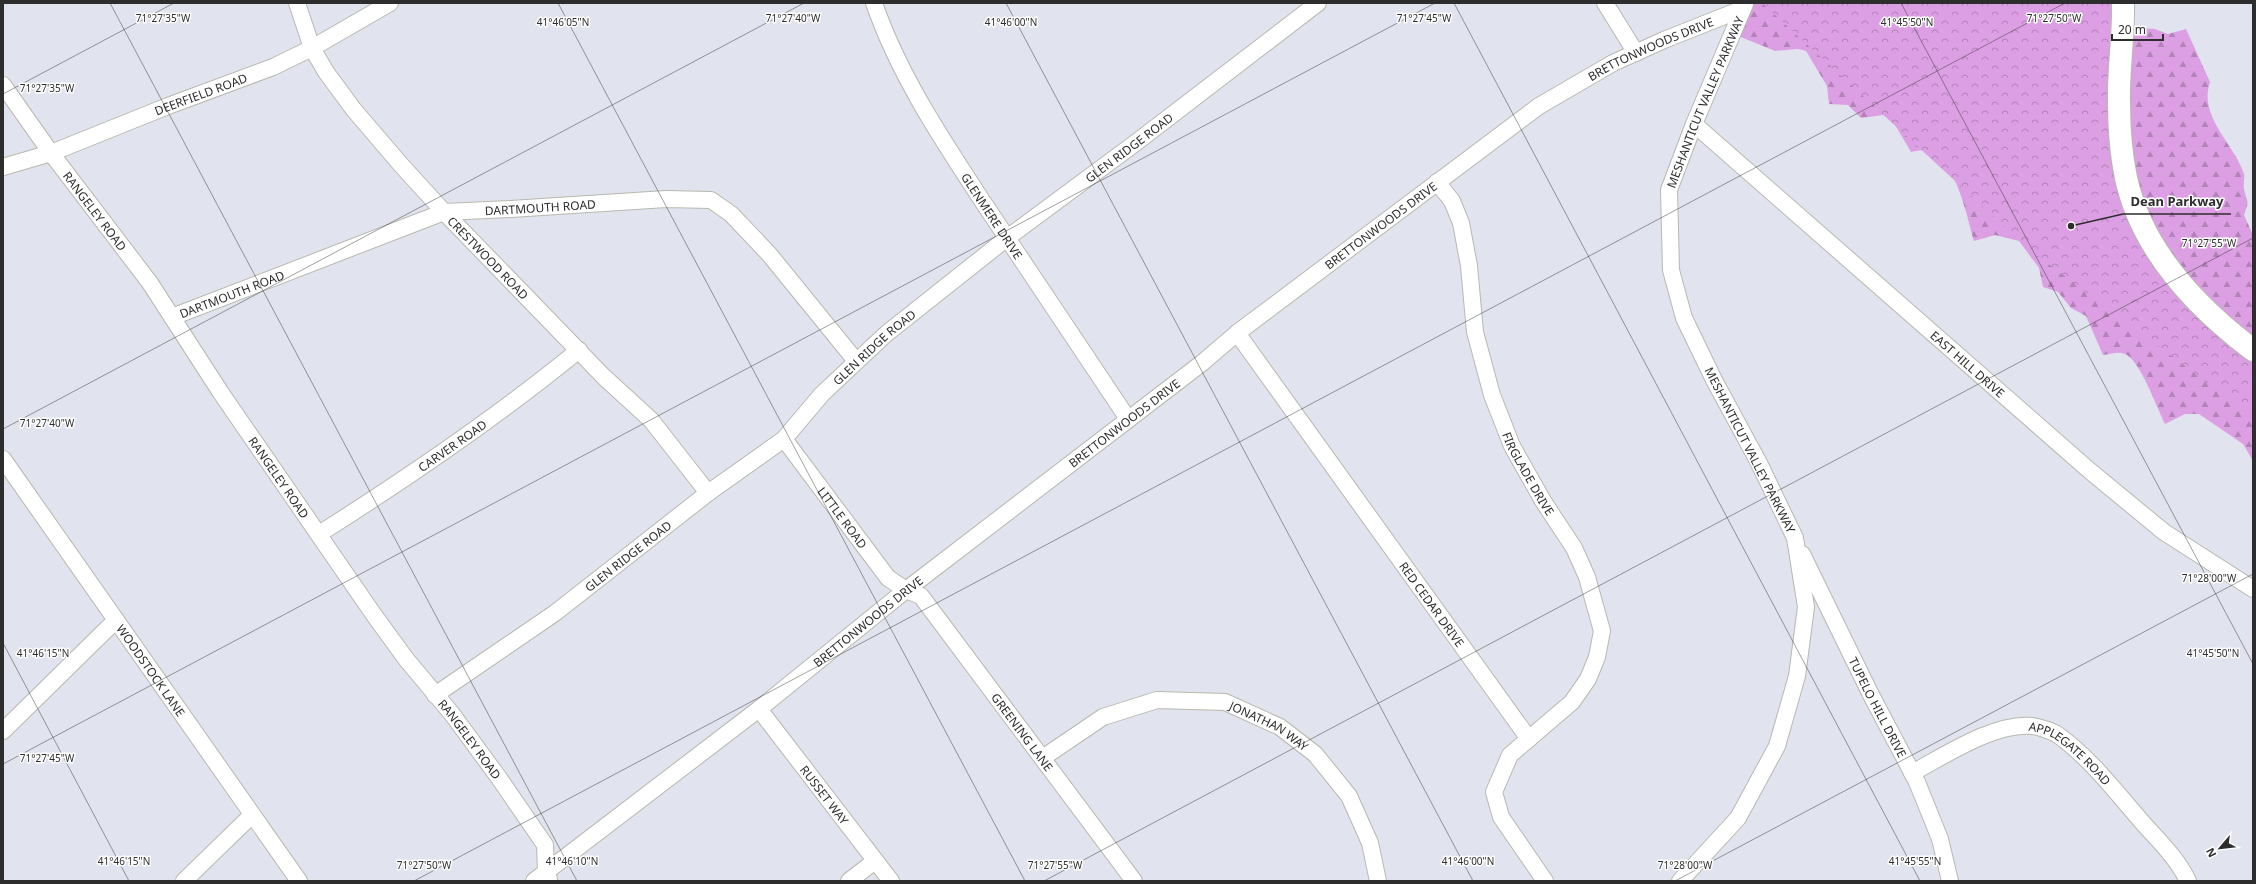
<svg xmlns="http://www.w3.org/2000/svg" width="2256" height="884" font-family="'Noto Sans',sans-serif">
	<defs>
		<pattern id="forest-firs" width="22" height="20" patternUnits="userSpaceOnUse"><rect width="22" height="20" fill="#dc9fe3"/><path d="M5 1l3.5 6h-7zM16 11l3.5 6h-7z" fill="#b382b8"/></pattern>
		<pattern id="park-crowns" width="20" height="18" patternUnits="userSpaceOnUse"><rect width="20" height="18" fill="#dc9fe3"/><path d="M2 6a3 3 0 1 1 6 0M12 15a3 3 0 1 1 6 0" fill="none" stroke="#b382b8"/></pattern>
	</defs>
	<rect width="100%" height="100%" fill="#e1e3ee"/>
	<path fill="url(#forest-firs)" d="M1745,3H2122L2123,27L2155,29L2168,34L2186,29L2210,82C2198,117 2234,143 2244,174C2245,178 2243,184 2244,189C2247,204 2250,198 2244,215L2253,235V461L2243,444L2199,414H2185L2165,424C2157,408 2140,360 2125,354C2119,351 2110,354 2103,355L2086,316L2071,308L2058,292L2043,287L2039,268L2019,241L1995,235L1974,241C1967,217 1955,153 1924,150C1920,150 1915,151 1911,152L1891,118L1883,115L1861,118L1848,105L1829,104L1827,86L1806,51L1798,49L1775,51L1731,33Z"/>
	<path fill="url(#park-crowns)" d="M1762,3H2118L2130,209L2253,356V417L2030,250Z"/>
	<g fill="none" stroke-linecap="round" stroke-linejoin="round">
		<defs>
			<g id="street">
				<path id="s1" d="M297,3L312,48L326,72L354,110L402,166L444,212L604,377L651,420L708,493"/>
				<path id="s2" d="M874,3C899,75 941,138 983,202C1031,275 1080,346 1128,419"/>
				<path d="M1605,3L1636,53"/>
				<path id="s3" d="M3,85L51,153L150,283L221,393L374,615L406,659L452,714L499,778L545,845L546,872L549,879"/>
				<path id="s4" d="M1694,124L2090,471L2164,532L2253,589"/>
				<path id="s5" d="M3,167L51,153L168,106L273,67L312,48L390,3"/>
				<path id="s6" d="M1437,182L1452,201L1461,223L1469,266L1475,332L1492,395L1512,446L1543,501L1574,548L1587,577L1602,631L1597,657L1588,679L1572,702L1510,755L1494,792L1501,817L1545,881"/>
				<path id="s7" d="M172,317L444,212L511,209L666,199L711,200L731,214L769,254L856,361"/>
				<path id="s8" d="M1237,333L1529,739"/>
				<path id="s9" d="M784,439L888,578L906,590L921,596L1134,881"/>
				<path id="s10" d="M3,459L299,881"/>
				<path id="s11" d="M319,534C409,477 497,417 579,350"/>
				<path id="s12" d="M1802,554L1870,693L1917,782L1940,839L1950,881"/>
				<path id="s13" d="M435,695L555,613L708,493L784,439L822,394L886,334L1007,238L1138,141L1318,3"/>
				<path id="s14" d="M759,709L891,881"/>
				<path d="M3,731L116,620"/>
				<path id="s15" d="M1044,757L1103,717L1157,700L1225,702L1280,727L1315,754L1349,796L1370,843L1378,881"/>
				<path id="s16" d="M1912,773C1944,756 1995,722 2032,726C2039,727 2052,731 2058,735C2090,758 2116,792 2142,822C2159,841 2177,858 2188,881"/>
				<path d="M184,881L252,815"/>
				<path id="s17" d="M534,881L759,709L906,590L1202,363L1237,333L1539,106L1613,63L1664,40L1742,9"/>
				<path d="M849,881L875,861"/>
				<path id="s18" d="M1680,881L1738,818L1777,746L1797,676L1806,607L1795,538L1759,463L1714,380L1684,318L1671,270L1669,190L1694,124L1745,4"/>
			</g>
			<path id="secondary" d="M2123,3C2124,36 2118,70 2119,103C2119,128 2121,154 2126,178C2142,251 2196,307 2253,350"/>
		</defs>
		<use href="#street" stroke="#b8b9ad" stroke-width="18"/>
		<use href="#secondary" stroke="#b8b9ad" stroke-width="24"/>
		<use href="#street" stroke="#fff" stroke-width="16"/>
		<use href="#secondary" stroke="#fff" stroke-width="22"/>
	</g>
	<path fill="none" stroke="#2d2d2d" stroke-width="1" stroke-opacity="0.45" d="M110,3L577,881M558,3L1025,881M1006,3L1473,881M1454,3L1920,881M1901,3L2253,664M3,94L174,3M3,429L804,3M3,643L129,881M3,764L1435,3M414,881L2065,3M1044,881L2253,238M1675,881L2253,574"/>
	<g text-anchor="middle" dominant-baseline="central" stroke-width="3" stroke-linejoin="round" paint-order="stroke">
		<g font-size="12" fill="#2d2d2d" stroke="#fff">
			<text stroke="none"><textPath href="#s17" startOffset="1395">BRETTONWOODS DRIVE</textPath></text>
			<text stroke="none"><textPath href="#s5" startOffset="211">DEERFIELD ROAD</textPath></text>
			<text stroke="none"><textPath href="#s18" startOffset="851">MESHANTICUT VALLEY PARKWAY</textPath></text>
			<text stroke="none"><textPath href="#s13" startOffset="886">GLEN RIDGE ROAD</textPath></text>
			<text stroke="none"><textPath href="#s7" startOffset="388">DARTMOUTH ROAD</textPath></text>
			<text stroke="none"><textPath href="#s3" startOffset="156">RANGELEY ROAD</textPath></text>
			<text stroke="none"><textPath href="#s2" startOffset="244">GLENMERE DRIVE</textPath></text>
			<text stroke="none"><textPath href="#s17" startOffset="1071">BRETTONWOODS DRIVE</textPath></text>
			<text stroke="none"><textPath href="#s1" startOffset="322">CRESTWOOD ROAD</textPath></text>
			<text stroke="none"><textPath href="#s7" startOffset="64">DARTMOUTH ROAD</textPath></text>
			<text stroke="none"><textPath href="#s13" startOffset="562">GLEN RIDGE ROAD</textPath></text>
			<text stroke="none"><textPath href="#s4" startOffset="364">EAST HILL DRIVE</textPath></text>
			<text stroke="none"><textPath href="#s17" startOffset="747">BRETTONWOODS DRIVE</textPath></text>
			<text stroke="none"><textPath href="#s11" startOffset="160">CARVER ROAD</textPath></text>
			<text transform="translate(1750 450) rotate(63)">MESHANTICUT VALLEY PARKWAY</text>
			<text stroke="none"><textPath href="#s6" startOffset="310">FIRGLADE DRIVE</textPath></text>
			<text stroke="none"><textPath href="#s3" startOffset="480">RANGELEY ROAD</textPath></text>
			<text stroke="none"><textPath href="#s9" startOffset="98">LITTLE ROAD</textPath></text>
			<text stroke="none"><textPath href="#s13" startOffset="238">GLEN RIDGE ROAD</textPath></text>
			<text stroke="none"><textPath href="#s8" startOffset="334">RED CEDAR DRIVE</textPath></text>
			<text stroke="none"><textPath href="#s17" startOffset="423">BRETTONWOODS DRIVE</textPath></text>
			<text stroke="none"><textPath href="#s10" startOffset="258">WOODSTOCK LANE</textPath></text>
			<text stroke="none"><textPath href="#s12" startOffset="171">TUPELO HILL DRIVE</textPath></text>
			<text stroke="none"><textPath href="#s15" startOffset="246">JONATHAN WAY</textPath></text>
			<text stroke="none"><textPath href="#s9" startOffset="381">GREENING LANE</textPath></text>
			<text stroke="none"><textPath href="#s3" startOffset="804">RANGELEY ROAD</textPath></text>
			<text stroke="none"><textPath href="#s16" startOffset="178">APPLEGATE ROAD</textPath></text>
			<text stroke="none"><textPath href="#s14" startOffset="108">RUSSET WAY</textPath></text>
		</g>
	</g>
	<g font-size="10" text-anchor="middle" fill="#2d2d2d" stroke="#fff" stroke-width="3" stroke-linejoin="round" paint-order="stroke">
		<text x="163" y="22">71°27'35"W</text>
		<text x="793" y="22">71°27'40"W</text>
		<text x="1424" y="22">71°27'45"W</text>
		<text x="2054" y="22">71°27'50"W</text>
		<text x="563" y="26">41°46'05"N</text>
		<text x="1011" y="26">41°46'00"N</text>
		<text x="1907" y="26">41°45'50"N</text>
		<text x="47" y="92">71°27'35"W</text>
		<text x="2209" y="247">71°27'55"W</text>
		<text x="47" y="427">71°27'40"W</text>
		<text x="2209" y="582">71°28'00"W</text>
		<text x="2213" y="657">41°45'50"N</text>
		<text x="43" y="657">41°46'15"N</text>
		<text x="47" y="762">71°27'45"W</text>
		<text x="124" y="865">41°46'15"N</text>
		<text x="572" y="865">41°46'10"N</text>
		<text x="1468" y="865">41°46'00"N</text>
		<text x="1915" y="865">41°45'55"N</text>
		<text x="424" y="869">71°27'50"W</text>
		<text x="1055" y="869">71°27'55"W</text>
		<text x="1685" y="869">71°28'00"W</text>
	</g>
	<path fill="none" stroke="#2d2d2d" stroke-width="1.5" d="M2071 226L2123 214H2231"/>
	<circle fill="#2d2d2d" stroke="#fff" stroke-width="1.5" cx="2071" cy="226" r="4"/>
	<g font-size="13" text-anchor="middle" font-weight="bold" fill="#2d2d2d" stroke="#fff" stroke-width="3" stroke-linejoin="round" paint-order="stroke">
		<text x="2177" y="206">Dean Parkway</text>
	</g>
	<rect width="2256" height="884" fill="none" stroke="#2d2d2d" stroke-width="8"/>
	<g transform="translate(2220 848) rotate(242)" stroke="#ffffff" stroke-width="3" paint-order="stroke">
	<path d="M0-3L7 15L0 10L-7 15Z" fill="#2d2d2d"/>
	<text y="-6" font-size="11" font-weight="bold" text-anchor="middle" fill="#2d2d2d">N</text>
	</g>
	<path d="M2112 34v6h51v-6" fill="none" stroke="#2d2d2d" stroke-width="2"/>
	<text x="2118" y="34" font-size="12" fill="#2d2d2d" stroke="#ffffff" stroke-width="3" paint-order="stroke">20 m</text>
</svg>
